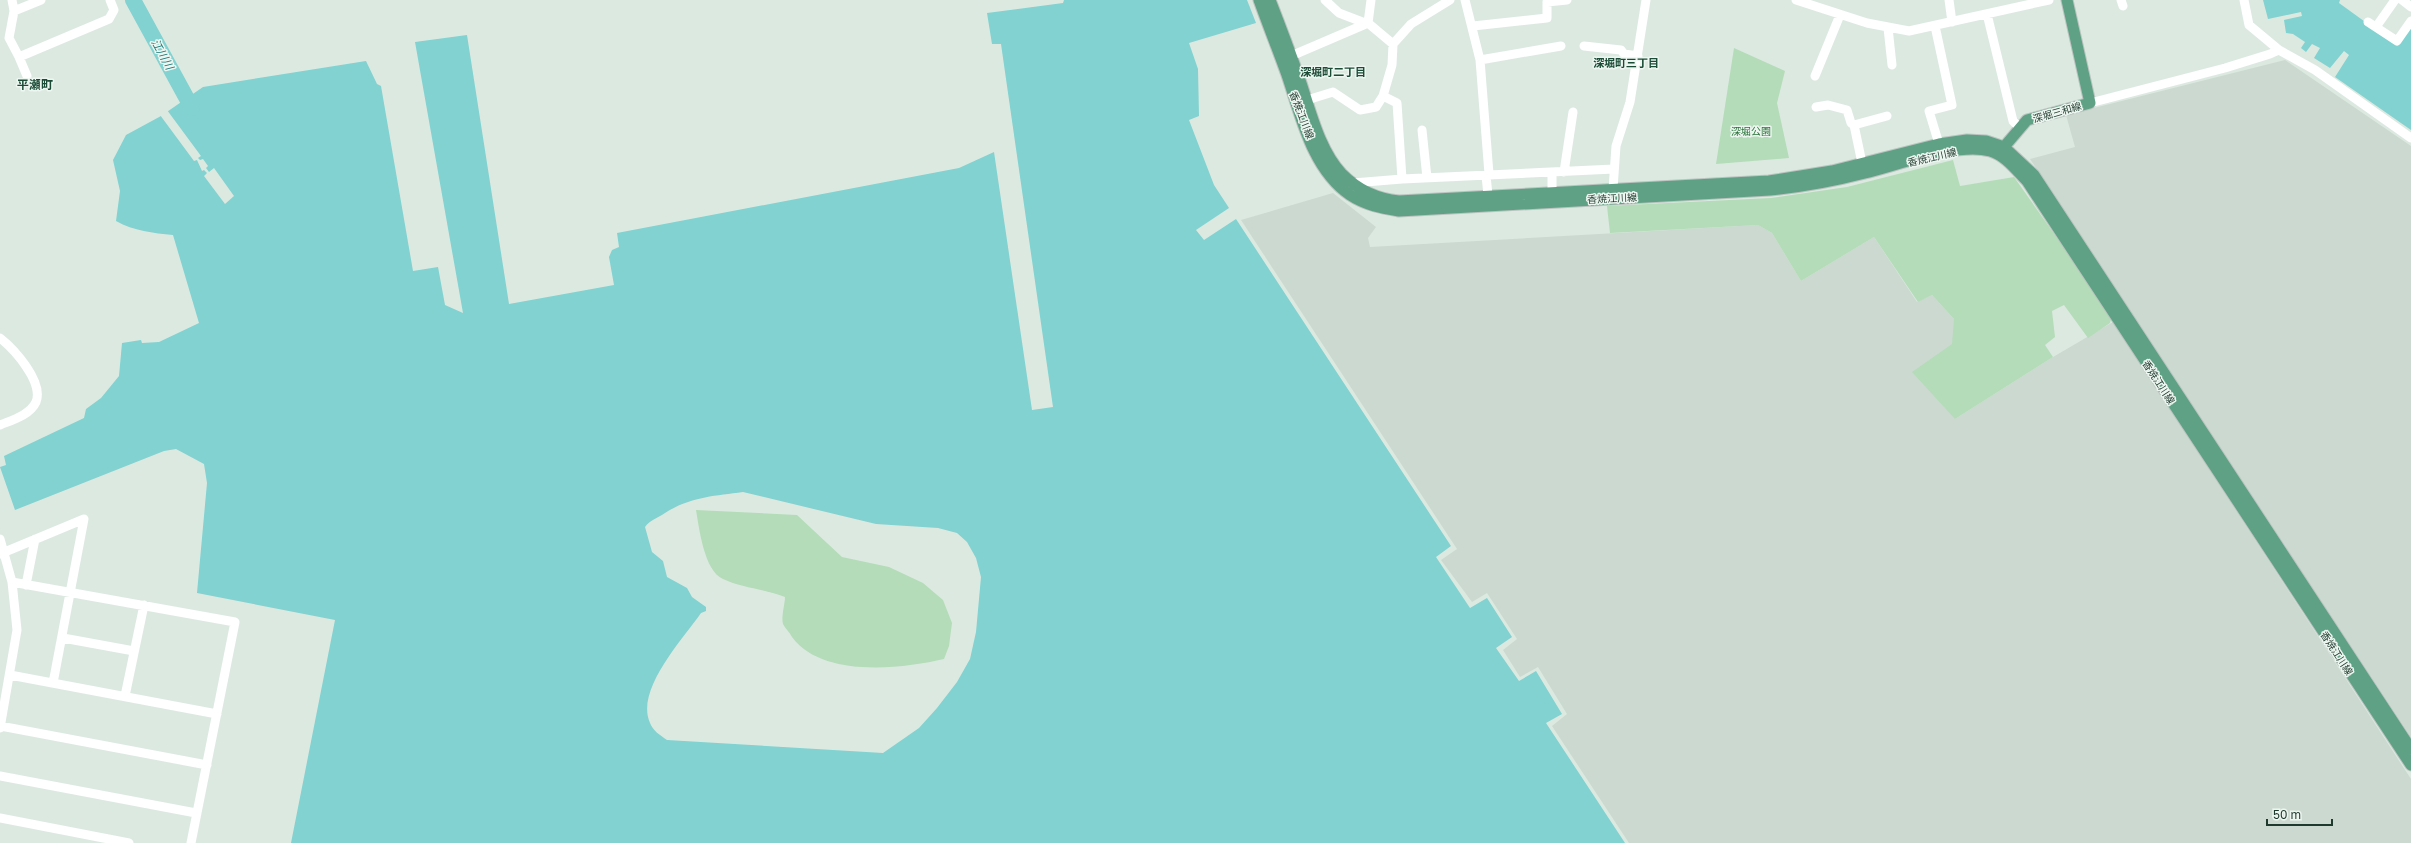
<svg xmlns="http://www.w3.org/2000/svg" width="2411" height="843" font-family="'Golos Text','Noto Sans JP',sans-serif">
	<rect width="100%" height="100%" fill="#dce9e1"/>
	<path fill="#cbd9d0" d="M2285,60L2411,146V737L2030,159L2075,147L2066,115Z
		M1333,193L1376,227L1368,238L1370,247L1758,225L1772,233L1801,281L1874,237L1917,302L1932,295L1954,319L1955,419L2053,357L2113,322L2411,779V843H1629L1552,726L1567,714L1538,667L1520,677L1503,650L1517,639L1487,593L1472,602L1441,560L1457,549L1241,220Z"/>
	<path fill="#b4dcb8" d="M1734,48L1785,71L1777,103L1789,158L1716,164Z
		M1953,160L1960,186L2014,177L2112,316L2110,323L2088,338L2064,305L2052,311L2055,337L2045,345L2053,357L1955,419L1912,372L1952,344L1954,319L1932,295L1918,302L1874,237L1801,281L1772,233L1758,225L1610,233L1607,206L1771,198L1847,187Z
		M696,510L797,515L842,557L889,567L923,583L943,600L952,623L949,646L944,659C901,669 822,678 792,637C790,633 785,628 783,624C781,617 785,604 785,597C765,589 742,588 723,579C704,571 699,527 696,510Z"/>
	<path fill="#81d2d0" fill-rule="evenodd" d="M1064,0H1247L1256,23L1189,43L1198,69L1199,116L1189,120L1214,185L1229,208L1196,230L1204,240L1236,219L1451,546L1436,557L1470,608L1487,598L1512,637L1496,648L1519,681L1536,671L1562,714L1546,723L1625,843H291L335,620L197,593L207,483L204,464L176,449L164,451L15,510L0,467L6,465L4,456L84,418L86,409L101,398L119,376L122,343L141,340L142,343L159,342L199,323L173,235C153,233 134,231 116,221L120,191L113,160L126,135L161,116L203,87L366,61L377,84L381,86L413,271L438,267L445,305L463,313L415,42L467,35L509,304L614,285L609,257L612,250L619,247L617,233L959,168L994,152L1032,410L1053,407L1001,44H992L987,13L1063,3ZM743,492L876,524L938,528L957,533L967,542L976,558L981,577L976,632L970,659L957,682L937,708L919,728L883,753L667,740C660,735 653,731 650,723C635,690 683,639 701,613L706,611V607L692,597L687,588L667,577L663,561L652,552L645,527C650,520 658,518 665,513C690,497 714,496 743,492Z
		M2263,0H2340L2339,3L2397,45L2411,25V130L2335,77L2349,55L2344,51L2330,68L2314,58L2320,48L2312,44L2306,52L2301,48L2305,42L2293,34L2286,33L2284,20L2302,16L2301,12L2268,19Z"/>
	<path fill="#dce9e1" d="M167,110L201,156L198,158L200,160L203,159L208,166L206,168L209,172L214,168L234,196L225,204L204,176L207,173L204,170L202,171L197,160L194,161L160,115Z"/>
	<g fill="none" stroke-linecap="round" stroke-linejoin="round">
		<path stroke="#81d2d0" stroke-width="16" d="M133,0L192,108"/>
		<defs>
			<path id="major" d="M1259,0C1268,25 1278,50 1287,75C1301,116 1312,169 1350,195C1365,205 1381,208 1399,211L1770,190C1802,187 1834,181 1865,173C1898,165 1958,142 1990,151C2005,155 2016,170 2027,181L2411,765
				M1270,0C1281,28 1291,55 1301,83C1311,113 1320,151 1342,174C1358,190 1377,199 1399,201L1769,181L1832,171L1939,144L1967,140L1986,141L2004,147L2034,175L2411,749
				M2004,147L2027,120L2090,103L2067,0"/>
		</defs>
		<use href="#major" stroke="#bcc4c0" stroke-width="13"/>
		<path stroke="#fff" stroke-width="9" d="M12,0L14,11L9,38L19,57L109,19L114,10L110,0
			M1325,0L1339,13L1365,23
			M1465,0L1480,60L1489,174L1486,176L1488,195
			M1796,0L1867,23L1909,31L2049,0
			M1949,0L1952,22
			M2121,0L2123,6
			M2244,0L2249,25L2279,50
			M2402,0L2411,7
			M14,11L41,0
			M1987,14L2013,121L2020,128
			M2368,22L2397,41L2411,21
			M1368,23L1393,44
			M1368,23L1371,0
			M1473,26L1547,18V2L1567,0
			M1935,26L1952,105L1929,111L1939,144
			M2376,27L2395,0
			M1888,28L1892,65
			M1584,46L1621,50L1624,54L1638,56
			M1291,56L1368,23
			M19,57L27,76
			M1480,60L1561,46
			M1815,76L1840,15
			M1383,96L1397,103L1402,179
			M1307,100L1333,92L1360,110L1376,107L1383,96L1392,65L1393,44L1411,24L1450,0
			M2090,103L2225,68L2270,54L2279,50L2315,70L2411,138
			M1816,107L1828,105L1847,110L1851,123L1854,125L1862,163
			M1854,125L1887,116
			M1422,130L1427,178
			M1564,172L1573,112
			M1552,173V192
			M1353,183L1402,179L1614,169
			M1613,189L1616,146L1630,102L1646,0
			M0,338C14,349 44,382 36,402C30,415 12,420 0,425
			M0,539L12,582L17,630L0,728
			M0,554L84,519L53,683
			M12,582L235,622L191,843
			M26,585L35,539
			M63,638L134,651
			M10,675L217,714
			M125,696L144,605
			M0,726L207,765
			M0,776L196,813
			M0,818L129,843"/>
		<use href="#major" stroke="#5fa185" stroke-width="11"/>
	</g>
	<g text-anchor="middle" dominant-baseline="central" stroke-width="3" stroke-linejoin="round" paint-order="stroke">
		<g font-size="10" fill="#1e392d" stroke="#edf6f0">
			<text transform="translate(2057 112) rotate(-16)">深堀三和線</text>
			<text transform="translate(1302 115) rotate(69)">香焼江川線</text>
			<text transform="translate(1932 157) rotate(-13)">香焼江川線</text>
			<text transform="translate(1612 198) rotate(-3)">香焼江川線</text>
			<text transform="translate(2159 382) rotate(57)">香焼江川線</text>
			<text transform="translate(2337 653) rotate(57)">香焼江川線</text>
		</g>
		<g font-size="10" fill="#277137" stroke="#edf6f0">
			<text x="1751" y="131">深堀公園</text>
		</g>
		<g font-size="11" font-style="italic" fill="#177675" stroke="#edf6f0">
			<text transform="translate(163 54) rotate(61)">江川川</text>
		</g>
		<g font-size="11" font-weight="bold" fill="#1a4b37" stroke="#edf6f0">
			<text x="1626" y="62">深堀町三丁目</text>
			<text x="1333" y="71">深堀町二丁目</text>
		</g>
		<g font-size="12" font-weight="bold" fill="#1a4b37" stroke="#edf6f0">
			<text x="35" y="84">平瀬町</text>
		</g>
	</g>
	<path d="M2267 819v6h65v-6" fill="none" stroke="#1e392d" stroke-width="2"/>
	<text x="2273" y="819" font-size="12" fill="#1e392d" stroke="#edf6f0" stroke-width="3" paint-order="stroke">50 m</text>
</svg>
